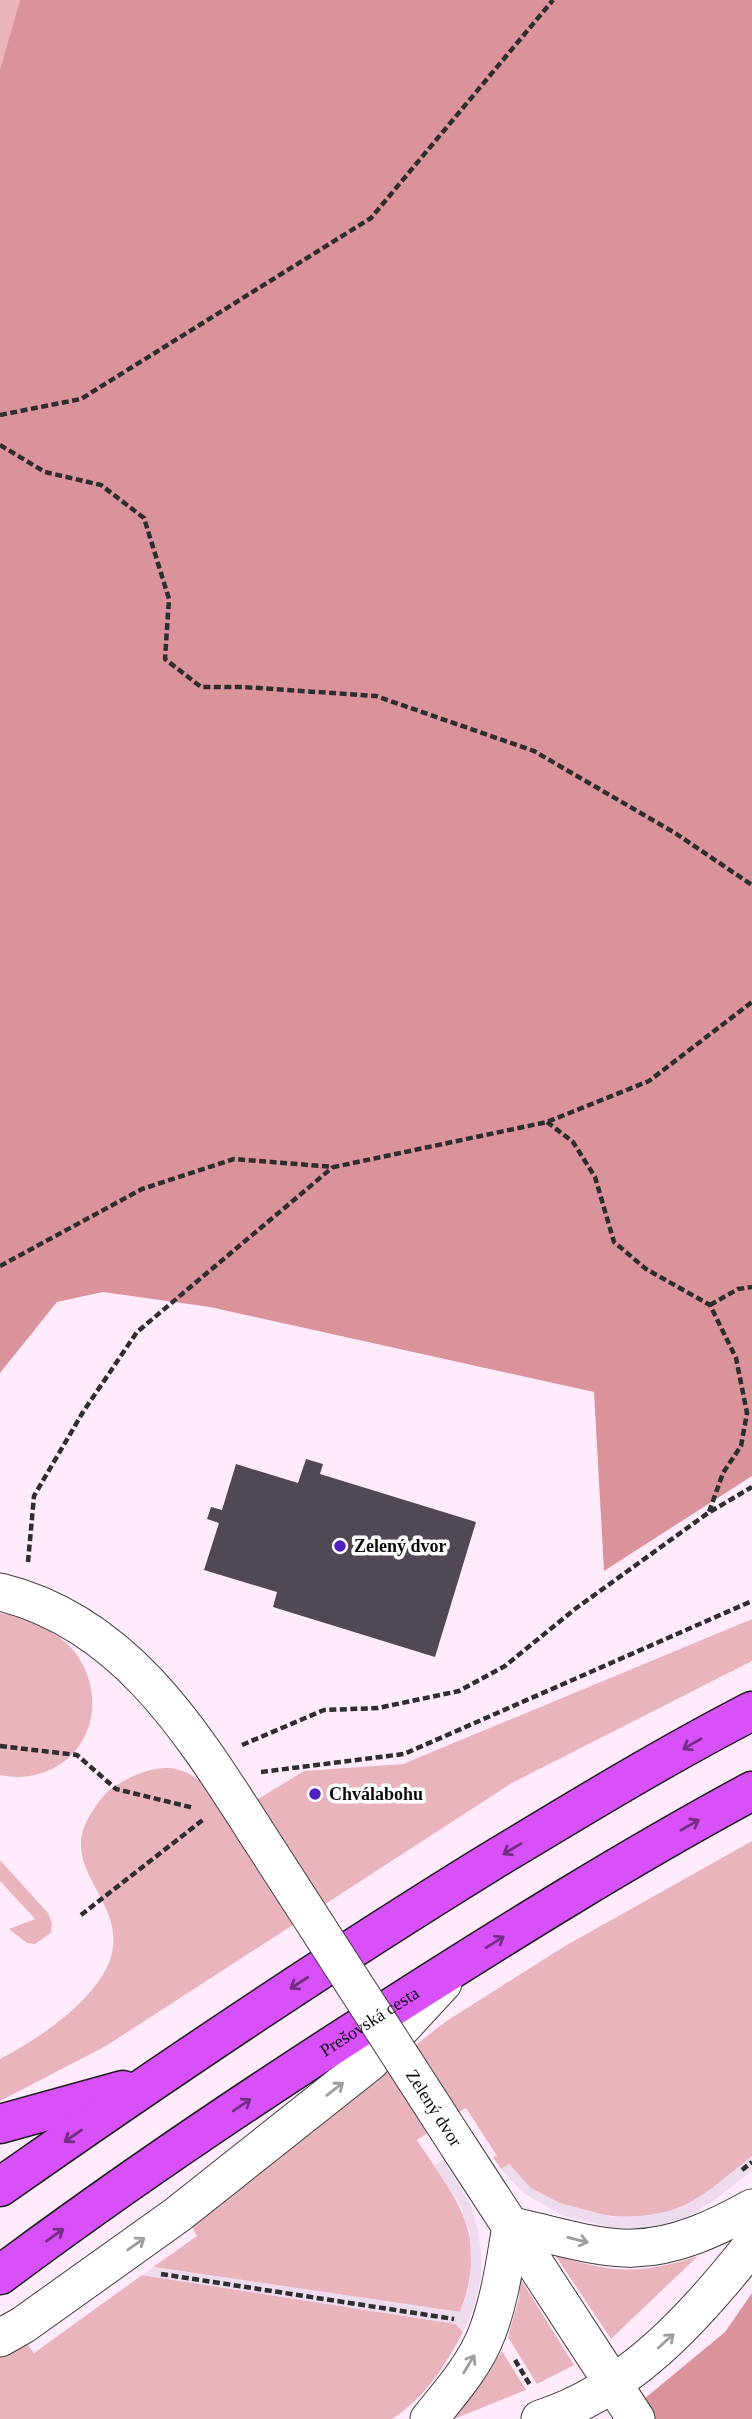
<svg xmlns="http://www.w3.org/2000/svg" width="752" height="2419" font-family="'Times New Roman',serif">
	<rect width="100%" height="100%" fill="#ffebfc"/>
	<path fill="#eab4bd" d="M0,0H20L0,69Z
		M0,1613C23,1617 46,1626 64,1641C105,1676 102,1744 52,1769C35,1777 19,1779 0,1775Z
		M752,1619V1661L512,1783L106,2046L0,2101V2059C37,2040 95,2001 110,1960C130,1902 56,1870 90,1815C97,1804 104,1793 114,1787C130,1776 150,1767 169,1768C199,1771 214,1795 230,1816L304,1771L403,1764Z
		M752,1841V2156C731,2173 711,2192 687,2204C643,2227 570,2217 531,2188C523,2182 516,2172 509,2164L501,2169L493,2157L497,2156L466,2108L417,2140C457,2201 490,2234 460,2312L153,2267L197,2236L189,2222L445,2022L565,1946Z
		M0,1860L48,1913L52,1923L51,1933L35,1944L27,1943L9,1929L35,1919L0,1881Z
		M555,2255C611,2273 641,2275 698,2256L611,2339Z
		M142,2275L456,2324L463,2332C445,2366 425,2398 392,2419H0V2356L26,2342L34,2353Z
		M520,2278L574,2365L537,2384L508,2337L519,2298Z
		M502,2351L526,2390L454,2419Z"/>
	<path fill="#db939b" d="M20,0H752V1476L604,1571L594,1392L210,1307L103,1292L57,1302L0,1373V69Z
		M752,2293V2419H616L644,2399L725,2332Z"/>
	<path fill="#eedbed" d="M752,2156V2170L719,2197L689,2216L658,2226L635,2229L613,2228L561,2215L522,2192L501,2169L509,2164L531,2188L560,2203L613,2217L641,2216L666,2212L686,2205L711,2189Z
		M444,2160L471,2206L478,2230L481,2252V2277L475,2304L463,2332L456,2324L142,2275L153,2267L460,2312L468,2291L471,2265L470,2233L461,2206L434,2166Z"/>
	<path fill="#514855" d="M306,1459L323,1464L320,1474L476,1522L435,1657L273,1607L277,1592L204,1570L219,1523L207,1519L211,1507L222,1510L236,1464L298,1483Z"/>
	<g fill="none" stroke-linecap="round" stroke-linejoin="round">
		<defs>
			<path id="minor" d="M0,1592C123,1622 190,1729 254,1829
				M461,2150L636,2419
				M511,2226C548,2233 598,2250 634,2248C676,2247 716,2228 752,2208
				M0,2338L23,2325L177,2215L370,2062L443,1983
				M429,2419C450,2393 475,2365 487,2333C500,2299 505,2262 511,2226
				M540,2419C629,2391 696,2316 752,2245"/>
			<g id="highway">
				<path d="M0,2124L123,2090"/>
				<path d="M0,2187C161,2074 323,1965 490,1862C576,1810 663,1757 752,1711"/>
				<path id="s1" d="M0,2275C126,2181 257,2093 389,2009C508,1933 628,1858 752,1791"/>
			</g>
		</defs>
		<use href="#minor" stroke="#3f3f3f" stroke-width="39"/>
		<use href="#highway" stroke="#1d1d1d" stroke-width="41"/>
		<path stroke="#2e2e2e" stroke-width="4.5" stroke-dasharray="7 3.5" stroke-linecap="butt" d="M0,415L81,399L371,218L553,0
			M0,445L45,472L101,485L144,518L169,599L165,659L201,687H243L376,696L534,751L675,833L752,885
			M547,1122L573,1142L595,1177L614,1242L646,1269L710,1305L736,1358L747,1413L741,1446L723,1473L709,1512
			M0,1266L142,1189L234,1159L334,1167L547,1122L649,1081L752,1002
			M710,1305L738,1289L752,1287
			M28,1562L34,1496L83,1412L137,1332L333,1167
			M242,1745L324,1710L378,1708L459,1691L505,1666L575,1609L708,1513L752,1487
			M0,1746L77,1755L116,1789L194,1808
			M261,1772L404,1754L752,1601
			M81,1915L204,1819
			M742,2170L752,2162
			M161,2274L454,2319
			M515,2360L530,2385"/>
		<use href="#minor" stroke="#fff" stroke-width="37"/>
		<use href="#highway" stroke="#d750f8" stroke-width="38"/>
		<defs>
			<g id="minor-bridge">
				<path id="s2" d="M254,1829L461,2150"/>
			</g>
		</defs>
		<use href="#minor-bridge" stroke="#3f3f3f" stroke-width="39" stroke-linecap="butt"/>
		<use href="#minor-bridge" stroke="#fff" stroke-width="37"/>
	</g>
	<defs><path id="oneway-shaft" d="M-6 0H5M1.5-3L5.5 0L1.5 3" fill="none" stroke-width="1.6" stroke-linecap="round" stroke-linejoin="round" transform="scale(1.75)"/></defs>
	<g stroke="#722e82">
		<use href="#oneway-shaft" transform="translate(692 1744) rotate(150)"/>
		<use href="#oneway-shaft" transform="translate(690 1825) rotate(-30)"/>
		<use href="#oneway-shaft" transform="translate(512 1849) rotate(149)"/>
		<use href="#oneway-shaft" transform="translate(495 1942) rotate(-32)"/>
		<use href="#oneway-shaft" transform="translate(299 1983) rotate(147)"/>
		<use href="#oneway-shaft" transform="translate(242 2105) rotate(-34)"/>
		<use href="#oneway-shaft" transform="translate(73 2136) rotate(145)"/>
		<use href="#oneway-shaft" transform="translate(55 2235) rotate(-36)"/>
	</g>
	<g stroke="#9e9e9e">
		<use href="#oneway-shaft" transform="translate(335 2089) rotate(-38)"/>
		<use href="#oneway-shaft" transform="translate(578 2240) rotate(14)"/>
		<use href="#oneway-shaft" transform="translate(136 2244) rotate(-35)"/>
		<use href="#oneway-shaft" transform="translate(666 2341) rotate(-42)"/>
		<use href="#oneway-shaft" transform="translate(469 2364) rotate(-59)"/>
	</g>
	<g fill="#5021bf" stroke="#fff" stroke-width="2.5">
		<circle cx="340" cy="1546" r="7"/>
		<circle cx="315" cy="1794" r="7"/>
	</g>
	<g text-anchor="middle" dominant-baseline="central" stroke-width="7" stroke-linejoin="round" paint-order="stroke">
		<g font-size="18" font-weight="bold" fill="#0c0c0c" stroke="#fff" text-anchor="start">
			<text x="354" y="1546">Zelený dvor</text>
			<text x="329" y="1794">Chválabohu</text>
		</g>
		<g font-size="18" fill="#0c0c0c" stroke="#fff">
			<text stroke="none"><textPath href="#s1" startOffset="448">Prešovská cesta</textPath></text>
			<text stroke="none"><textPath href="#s2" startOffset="332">Zelený dvor</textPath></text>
		</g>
	</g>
</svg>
